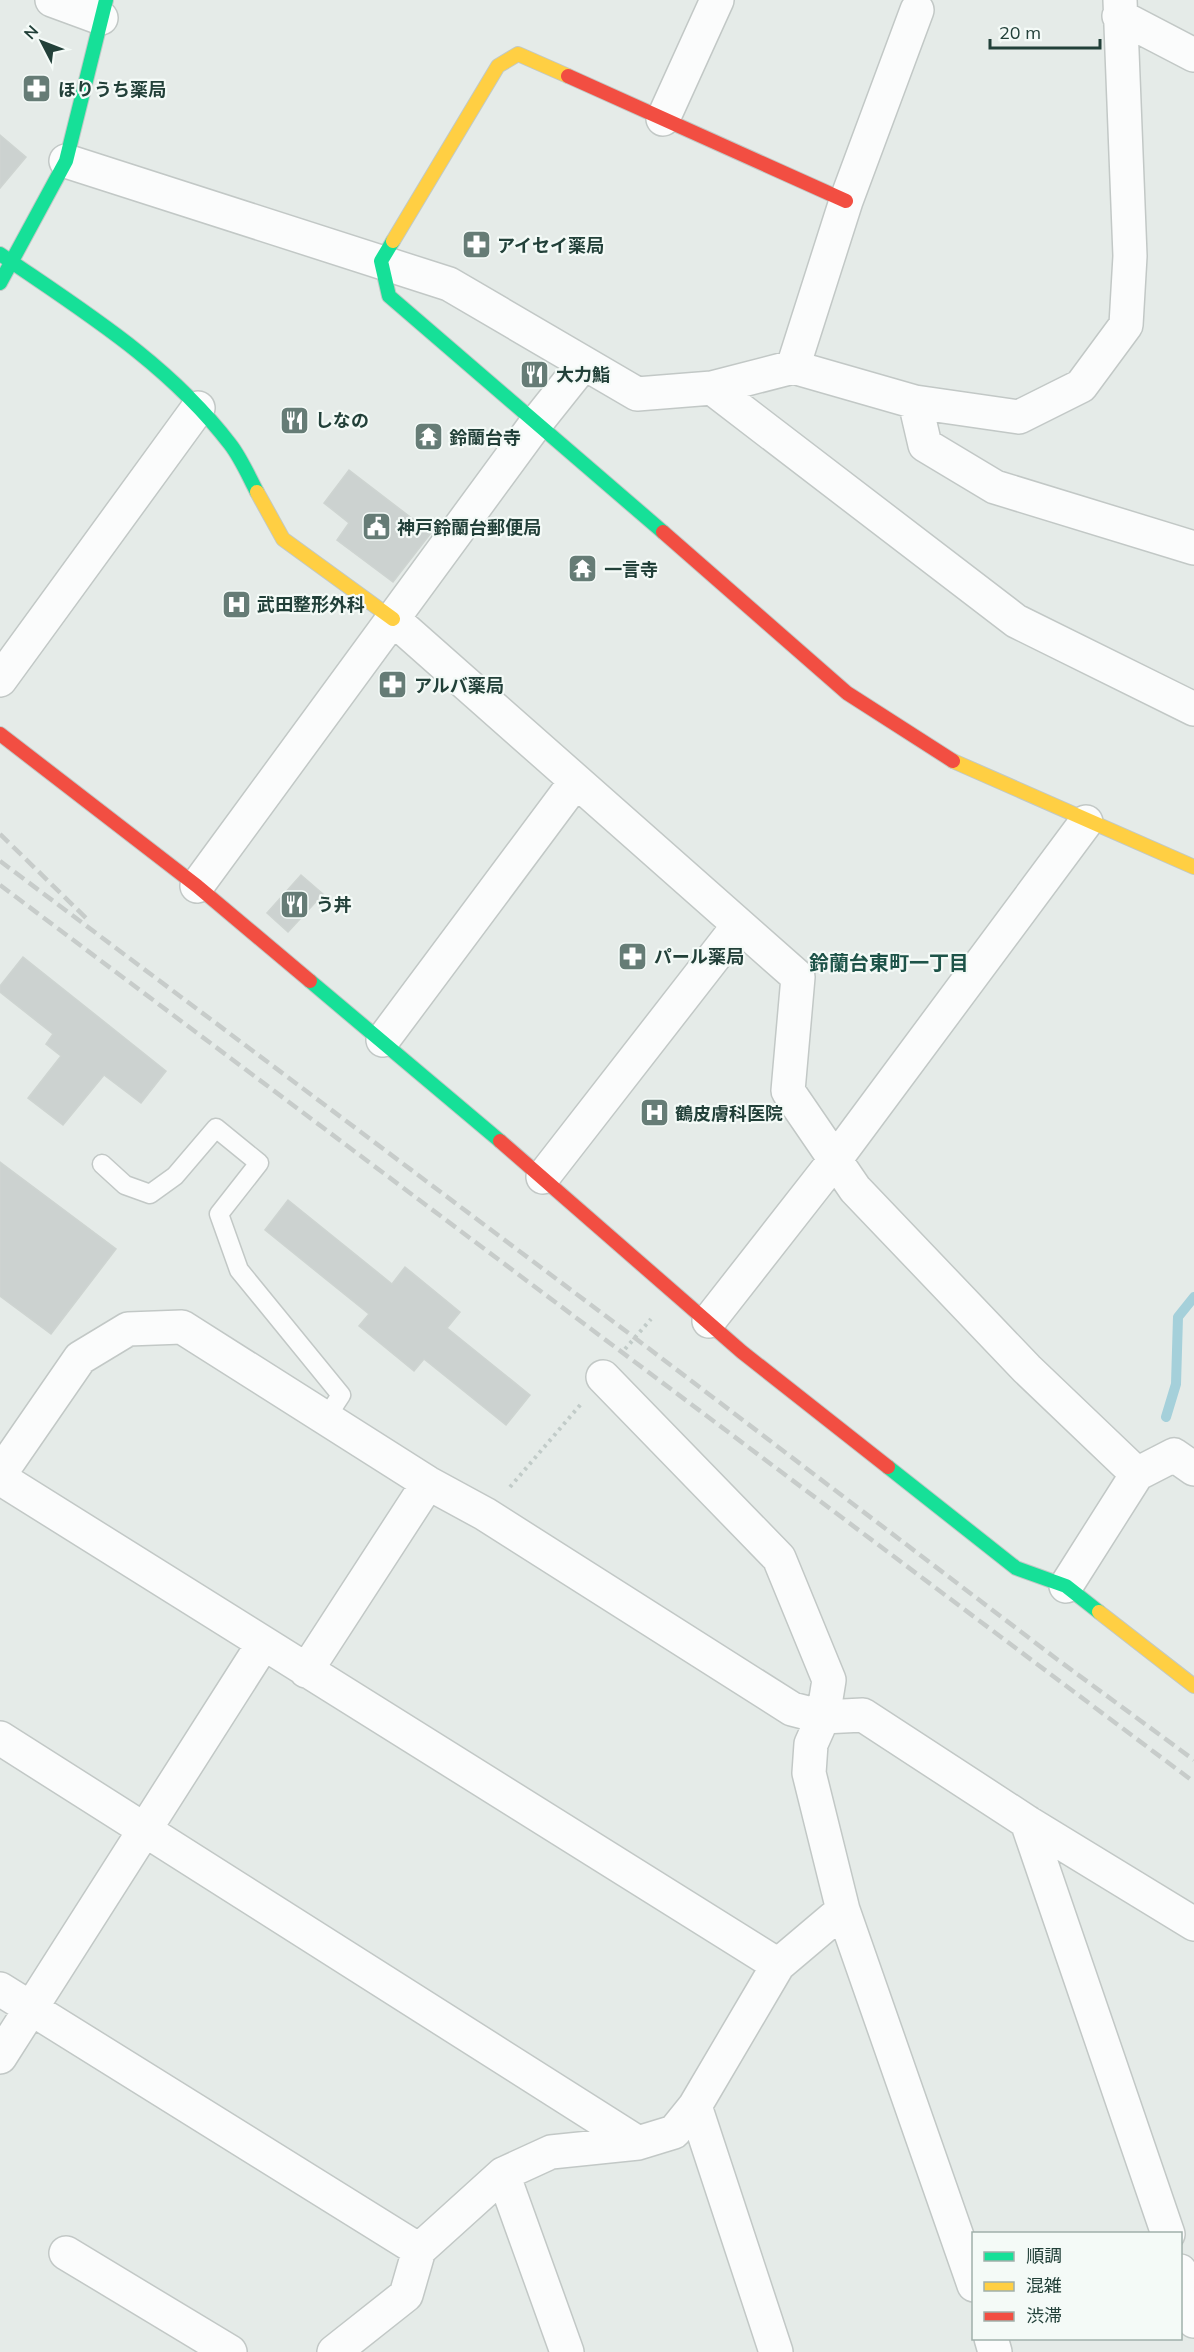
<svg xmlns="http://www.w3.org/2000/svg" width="1194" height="2352" font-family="Mulish,'Noto Sans JP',sans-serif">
	<rect width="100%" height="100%" fill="#e5ebe8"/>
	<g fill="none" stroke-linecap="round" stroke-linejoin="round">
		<path stroke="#a5d0da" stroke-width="10" d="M1166,1417L1176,1384L1178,1317L1194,1297"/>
	</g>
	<path fill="#ccd2d0" stroke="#ced4d1" stroke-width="1.5" d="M0,135L26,157L0,188Z
		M349,470L431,533L393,582L337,540L349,523L324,503Z
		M301,875L323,894L288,932L267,913Z
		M23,957L166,1071L141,1103L104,1075L63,1125L28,1098L61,1056L46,1044L53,1034L0,992V986Z
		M0,1162L116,1249L51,1334L0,1296Z
		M288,1200L392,1284L405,1267L460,1312L447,1328L530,1395L506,1425L424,1359L414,1371L359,1326L369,1314L265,1230Z"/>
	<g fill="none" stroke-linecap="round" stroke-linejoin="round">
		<defs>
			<path id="lane" d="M102,1164L125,1185L150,1194L175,1176L216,1128L259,1163L219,1214L239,1270L341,1395L326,1418"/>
			<path id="street" d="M52,0L101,18
				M1119,16L1194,55
				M663,119L717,0
				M66,161L449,284L637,394L712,388L793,367L915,402L1019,417L1081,386L1126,325L1130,256L1120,0
				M793,367L846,201L917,10
				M712,388L1016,621L1194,709
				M915,402L925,445L995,487L1194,548
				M393,619L798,977L788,1091L855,1189L1027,1369L1137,1474L1066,1586
				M0,680L198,408
				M197,886L537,422L584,363
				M383,1040L576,781
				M543,1177L739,925
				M709,1321L835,1160L1086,822
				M603,1377L779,1558L829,1680L823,1717L811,1744L809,1773L843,1910L974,2285
				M0,1474L80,1358L128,1329L182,1327L428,1483L485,1514L792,1709L823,1717L863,1715L1027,1822L1194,1924
				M1137,1474L1174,1455L1194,1469
				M0,1478L778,1965
				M306,1671L428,1483
				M0,1738L638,2143
				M1027,1822L1168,2234
				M0,1989L419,2250
				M0,2057L263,1644
				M695,2106L776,2352
				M503,2174L567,2352
				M66,2253L230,2352
				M1180,2271L1194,2321
				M991,2338L995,2352
				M334,2352L406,2295L419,2250L503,2174L551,2152L638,2143L674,2132L695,2106L778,1965L843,1910"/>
			<path id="fast" d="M393,241L381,261L389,296L663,532
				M0,254C83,311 168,363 230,444C241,458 249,477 257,492
				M0,283L66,161L106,0
				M310,981L500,1141
				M888,1467L1016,1568L1066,1586L1099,1612"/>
			<path id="slow" d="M393,241L498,66L518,54L568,76
				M257,492L283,539L393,619
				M953,761L1194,867
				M1099,1612L1194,1686"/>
			<path id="jam" d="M568,76L846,201
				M663,532L847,693L953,761
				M0,734L197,886L310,981
				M500,1141L742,1352L888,1467"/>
		</defs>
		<use href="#lane" stroke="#c2c8c6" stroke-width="21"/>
		<use href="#street" stroke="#c2c8c6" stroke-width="36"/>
		<use href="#fast" stroke="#c1c9c6" stroke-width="16"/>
		<use href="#slow" stroke="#c1c9c6" stroke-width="16"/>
		<use href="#jam" stroke="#c1c9c6" stroke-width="16"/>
		<path stroke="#c1cbc8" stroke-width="4" stroke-dasharray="3 4.5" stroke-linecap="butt" d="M625,1349L651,1319
			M510,1487L581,1404"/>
		<use href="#lane" stroke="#fbfcfc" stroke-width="18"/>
		<use href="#street" stroke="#fbfcfc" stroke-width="33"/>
		<use href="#fast" stroke="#16e098" stroke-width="14"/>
		<use href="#slow" stroke="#ffcf43" stroke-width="14"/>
		<use href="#jam" stroke="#f24e42" stroke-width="14"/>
		<path stroke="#c7ccca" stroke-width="4.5" stroke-dasharray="12 6" stroke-linecap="butt" d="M0,834L86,918
			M0,861L635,1338L1058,1660L1194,1760
			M0,885L1194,1782"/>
	</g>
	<defs>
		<symbol id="pharmacy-square" viewBox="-11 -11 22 22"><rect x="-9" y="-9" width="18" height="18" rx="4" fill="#667c76" stroke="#f4faf7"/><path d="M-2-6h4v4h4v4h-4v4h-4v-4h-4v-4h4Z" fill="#fff"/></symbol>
		<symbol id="restaurant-square" viewBox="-11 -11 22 22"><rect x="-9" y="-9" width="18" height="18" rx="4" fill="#667c76" stroke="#f4faf7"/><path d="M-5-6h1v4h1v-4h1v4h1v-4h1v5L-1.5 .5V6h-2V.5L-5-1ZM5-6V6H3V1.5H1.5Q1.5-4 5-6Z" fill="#fff"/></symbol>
		<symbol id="temple-square" viewBox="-11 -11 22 22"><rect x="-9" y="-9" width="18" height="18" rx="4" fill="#667c76" stroke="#f4faf7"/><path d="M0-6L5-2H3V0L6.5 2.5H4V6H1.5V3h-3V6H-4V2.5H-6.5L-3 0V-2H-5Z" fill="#fff"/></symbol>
		<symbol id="civic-square" viewBox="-11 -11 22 22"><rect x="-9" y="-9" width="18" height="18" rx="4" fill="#667c76" stroke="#f4faf7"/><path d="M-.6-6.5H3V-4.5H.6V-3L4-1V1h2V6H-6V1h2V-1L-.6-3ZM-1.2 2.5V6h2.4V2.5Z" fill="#fff"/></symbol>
		<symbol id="hospital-square" viewBox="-11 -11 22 22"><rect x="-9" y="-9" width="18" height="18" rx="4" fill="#667c76" stroke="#f4faf7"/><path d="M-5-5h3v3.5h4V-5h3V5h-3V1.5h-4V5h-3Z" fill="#fff"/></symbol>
	</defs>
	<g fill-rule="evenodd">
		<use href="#pharmacy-square" x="20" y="72" width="33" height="33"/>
		<use href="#pharmacy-square" x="460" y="228" width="33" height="33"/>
		<use href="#restaurant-square" x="518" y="358" width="33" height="33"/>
		<use href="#restaurant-square" x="278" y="404" width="33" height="33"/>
		<use href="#temple-square" x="412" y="420" width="33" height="33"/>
		<use href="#civic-square" x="360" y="510" width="33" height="33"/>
		<use href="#temple-square" x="566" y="552" width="33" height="33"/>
		<use href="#hospital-square" x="220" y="588" width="33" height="33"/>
		<use href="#pharmacy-square" x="376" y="668" width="33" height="33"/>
		<use href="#restaurant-square" x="278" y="888" width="33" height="33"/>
		<use href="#pharmacy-square" x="616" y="940" width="33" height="33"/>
		<use href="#hospital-square" x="638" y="1096" width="33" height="33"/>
	</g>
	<g text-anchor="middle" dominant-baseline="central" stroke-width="4.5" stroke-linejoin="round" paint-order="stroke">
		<g font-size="18" font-weight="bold" fill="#224039" stroke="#f4faf7" text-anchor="start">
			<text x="58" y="89">ほりうち薬局</text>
			<text x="497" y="245">アイセイ薬局</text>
			<text x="556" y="374">大力鮨</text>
			<text x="315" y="420">しなの</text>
			<text x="449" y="437">鈴蘭台寺</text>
			<text x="397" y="527">神戸鈴蘭台郵便局</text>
			<text x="604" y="569">一言寺</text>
			<text x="257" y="604">武田整形外科</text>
			<text x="414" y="685">アルバ薬局</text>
			<text x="316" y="904">う丼</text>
			<text x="654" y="956">パール薬局</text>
			<text x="675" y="1113">鶴皮膚科医院</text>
		</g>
		<g font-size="20" font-weight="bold" fill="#1d5348" stroke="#f4faf7">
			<text x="889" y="962">鈴蘭台東町一丁目</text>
		</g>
	</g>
	<rect x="972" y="2232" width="210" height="108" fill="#f4faf7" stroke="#a0b0ab" stroke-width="1.5"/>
	<rect x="984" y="2252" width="30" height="9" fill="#16e098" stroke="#a0b0ab" stroke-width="1.5"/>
	<text x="1026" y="2262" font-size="18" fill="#224039">順調</text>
	<rect x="984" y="2282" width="30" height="9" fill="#ffcf43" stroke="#a0b0ab" stroke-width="1.5"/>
	<text x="1026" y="2292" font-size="18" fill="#224039">混雑</text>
	<rect x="984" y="2312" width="30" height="9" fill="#f24e42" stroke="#a0b0ab" stroke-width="1.5"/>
	<text x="1026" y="2322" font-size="18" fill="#224039">渋滞</text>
	<g transform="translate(42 42) rotate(312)" stroke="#f4faf7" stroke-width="4.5" paint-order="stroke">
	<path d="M0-4.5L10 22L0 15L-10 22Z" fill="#224039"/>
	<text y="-9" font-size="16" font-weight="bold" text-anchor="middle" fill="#224039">N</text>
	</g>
	<path d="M990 39v9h110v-9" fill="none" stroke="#224039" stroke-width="3"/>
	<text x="999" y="39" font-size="18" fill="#224039" stroke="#f4faf7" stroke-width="4.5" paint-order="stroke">20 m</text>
</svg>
